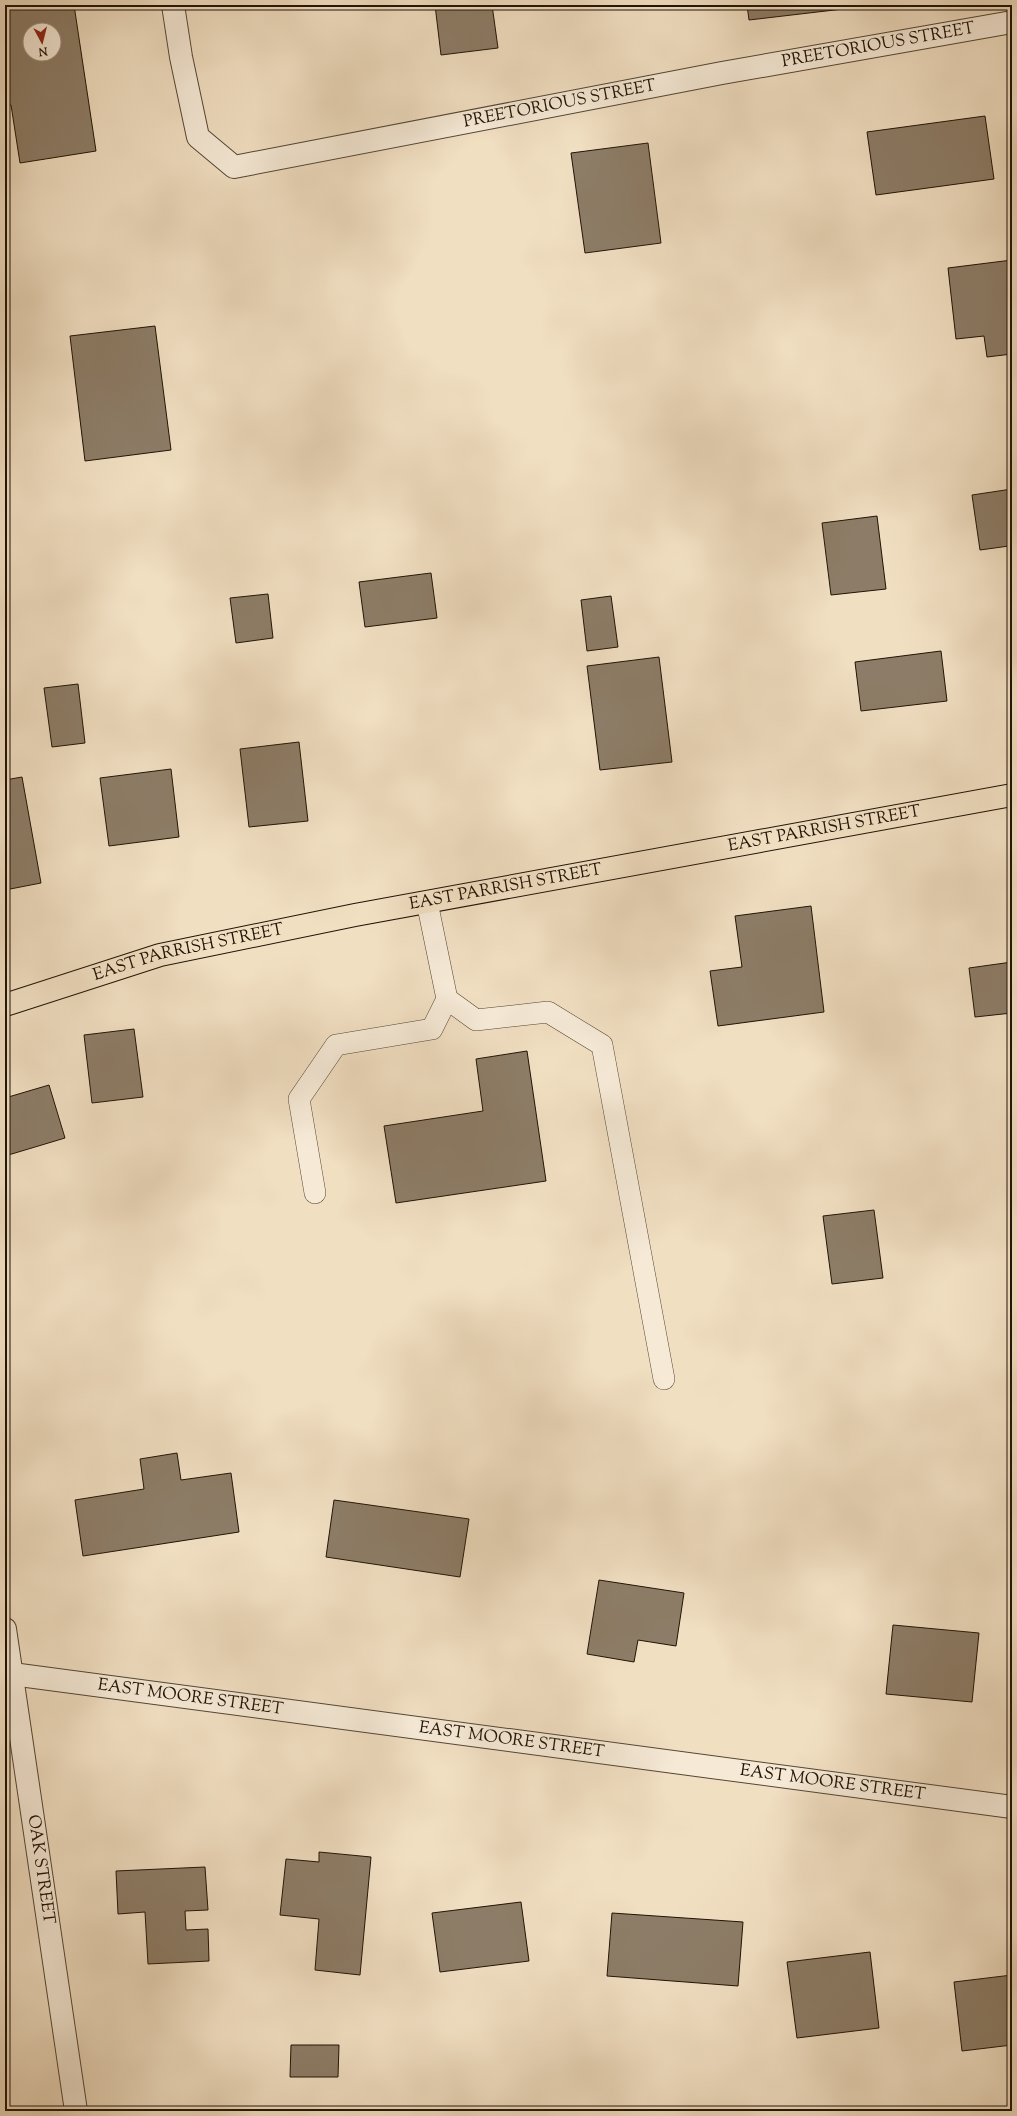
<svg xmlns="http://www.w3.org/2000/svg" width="1017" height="2116" font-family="'Sorts Mill Goudy',serif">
	<rect width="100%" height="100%" fill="#f1dfc2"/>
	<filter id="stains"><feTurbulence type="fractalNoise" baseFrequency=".005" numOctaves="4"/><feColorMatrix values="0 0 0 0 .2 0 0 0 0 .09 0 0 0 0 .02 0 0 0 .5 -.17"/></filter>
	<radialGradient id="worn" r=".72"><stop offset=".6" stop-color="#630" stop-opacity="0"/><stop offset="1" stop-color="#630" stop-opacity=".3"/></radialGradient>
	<path fill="#8d7d68" stroke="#201306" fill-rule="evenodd" d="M5,5H74L96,151L20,163L11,105L5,106ZM30,30H54V54H30Z
		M435,5H492L498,48L441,55Z
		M747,5H843V9L749,20Z
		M985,116L994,179L876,195L867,132Z
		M648,143L661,243L585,253L571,153Z
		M1012,260V354L987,357L984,336L956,339L948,268Z
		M155,326L171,450L85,461L70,336Z
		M1012,489V563L1009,546L980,550L972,495Z
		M877,516L886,589L831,595L822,523Z
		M431,573L437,618L365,627L359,582Z
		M268,594L273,638L236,643L230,598Z
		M611,596L618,647L587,651L581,600Z
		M941,651L947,701L861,711L855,662Z
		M659,657L672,762L600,770L587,666Z
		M78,684L85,743L52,747L44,688Z
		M299,742L308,821L249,827L240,749Z
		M171,769L179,837L109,846L100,778Z
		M22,777L41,883L5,890V780Z
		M811,906L824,1012L718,1026L710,971L742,967L735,916Z
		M1012,962V1013L975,1017L969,968Z
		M134,1029L143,1097L92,1103L84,1035Z
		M527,1051L546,1181L396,1203L384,1126L483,1111L476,1059Z
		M49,1085L65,1138L5,1156V1098Z
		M874,1210L883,1278L832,1284L823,1216Z
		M177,1453L181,1480L231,1473L239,1532L83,1556L75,1500L144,1489L140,1459Z
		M334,1500L469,1519L460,1577L326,1557Z
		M599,1580L684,1593L676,1646L638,1640L634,1662L587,1654Z
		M893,1625L979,1633L972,1702L886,1694Z
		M319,1852L371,1857L360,1975L315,1970L319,1919L280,1915L286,1859L319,1862Z
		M205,1867L208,1910L185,1911L186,1930L208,1929L209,1961L148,1964L145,1912L118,1914L116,1871Z
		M521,1902L529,1961L440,1972L432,1913Z
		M612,1913L743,1922L738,1986L607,1976Z
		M870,1952L879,2028L797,2038L787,1962Z
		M1012,1975V2045L962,2051L954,1982Z
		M291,2045H339L338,2077H290Z"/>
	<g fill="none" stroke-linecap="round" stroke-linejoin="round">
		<defs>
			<path id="lane" d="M447,999L476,1020L548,1012L602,1045L664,1379
				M315,1193L299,1099L336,1045L432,1029L447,999L427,902"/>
			<g id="street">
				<path id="s1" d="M173,5L181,57L198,137L234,167L722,73L1012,22"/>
				<path id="s2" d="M5,1629L76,2111"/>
				<path id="s3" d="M12,1674L1012,1807"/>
			</g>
			<g id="primary">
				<path id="s4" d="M5,1005L160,955L355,915L1012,795"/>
			</g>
		</defs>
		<use href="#lane" stroke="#544635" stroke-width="22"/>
		<use href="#street" stroke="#544635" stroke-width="24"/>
		<use href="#primary" stroke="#201306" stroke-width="24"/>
		<use href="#lane" stroke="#f6ead7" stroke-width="21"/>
		<use href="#street" stroke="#f6ead7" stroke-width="22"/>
		<use href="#primary" stroke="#f1dfc2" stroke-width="22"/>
	</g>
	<g text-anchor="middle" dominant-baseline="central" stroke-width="4" stroke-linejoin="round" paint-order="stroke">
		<g font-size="17" fill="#201306" stroke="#f6ead7">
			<text stroke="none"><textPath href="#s1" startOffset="837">PREETORIOUS STREET</textPath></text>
			<text stroke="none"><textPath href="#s1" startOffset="513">PREETORIOUS STREET</textPath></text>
			<text stroke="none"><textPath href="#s4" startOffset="839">EAST PARRISH STREET</textPath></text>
			<text stroke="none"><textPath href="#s4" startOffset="515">EAST PARRISH STREET</textPath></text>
			<text stroke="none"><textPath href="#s4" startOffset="191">EAST PARRISH STREET</textPath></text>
			<text stroke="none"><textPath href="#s3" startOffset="180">EAST MOORE STREET</textPath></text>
			<text stroke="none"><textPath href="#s3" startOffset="504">EAST MOORE STREET</textPath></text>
			<text stroke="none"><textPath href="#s3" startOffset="828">EAST MOORE STREET</textPath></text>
			<text stroke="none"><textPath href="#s2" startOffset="243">OAK STREET</textPath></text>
		</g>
	</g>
	<rect width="1017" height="2116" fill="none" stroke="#f1dfc2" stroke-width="20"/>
	<rect x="6" y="6" width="1005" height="2104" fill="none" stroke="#201306" stroke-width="2"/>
	<rect x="10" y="10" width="997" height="2096" fill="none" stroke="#201306"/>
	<g transform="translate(42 42) rotate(173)"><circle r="19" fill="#f6ead7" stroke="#a09483"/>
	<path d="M0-3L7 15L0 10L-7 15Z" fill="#8f2418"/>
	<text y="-6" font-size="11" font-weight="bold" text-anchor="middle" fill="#201306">N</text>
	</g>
	<rect width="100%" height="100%" filter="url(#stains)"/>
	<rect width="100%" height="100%" fill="url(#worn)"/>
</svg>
